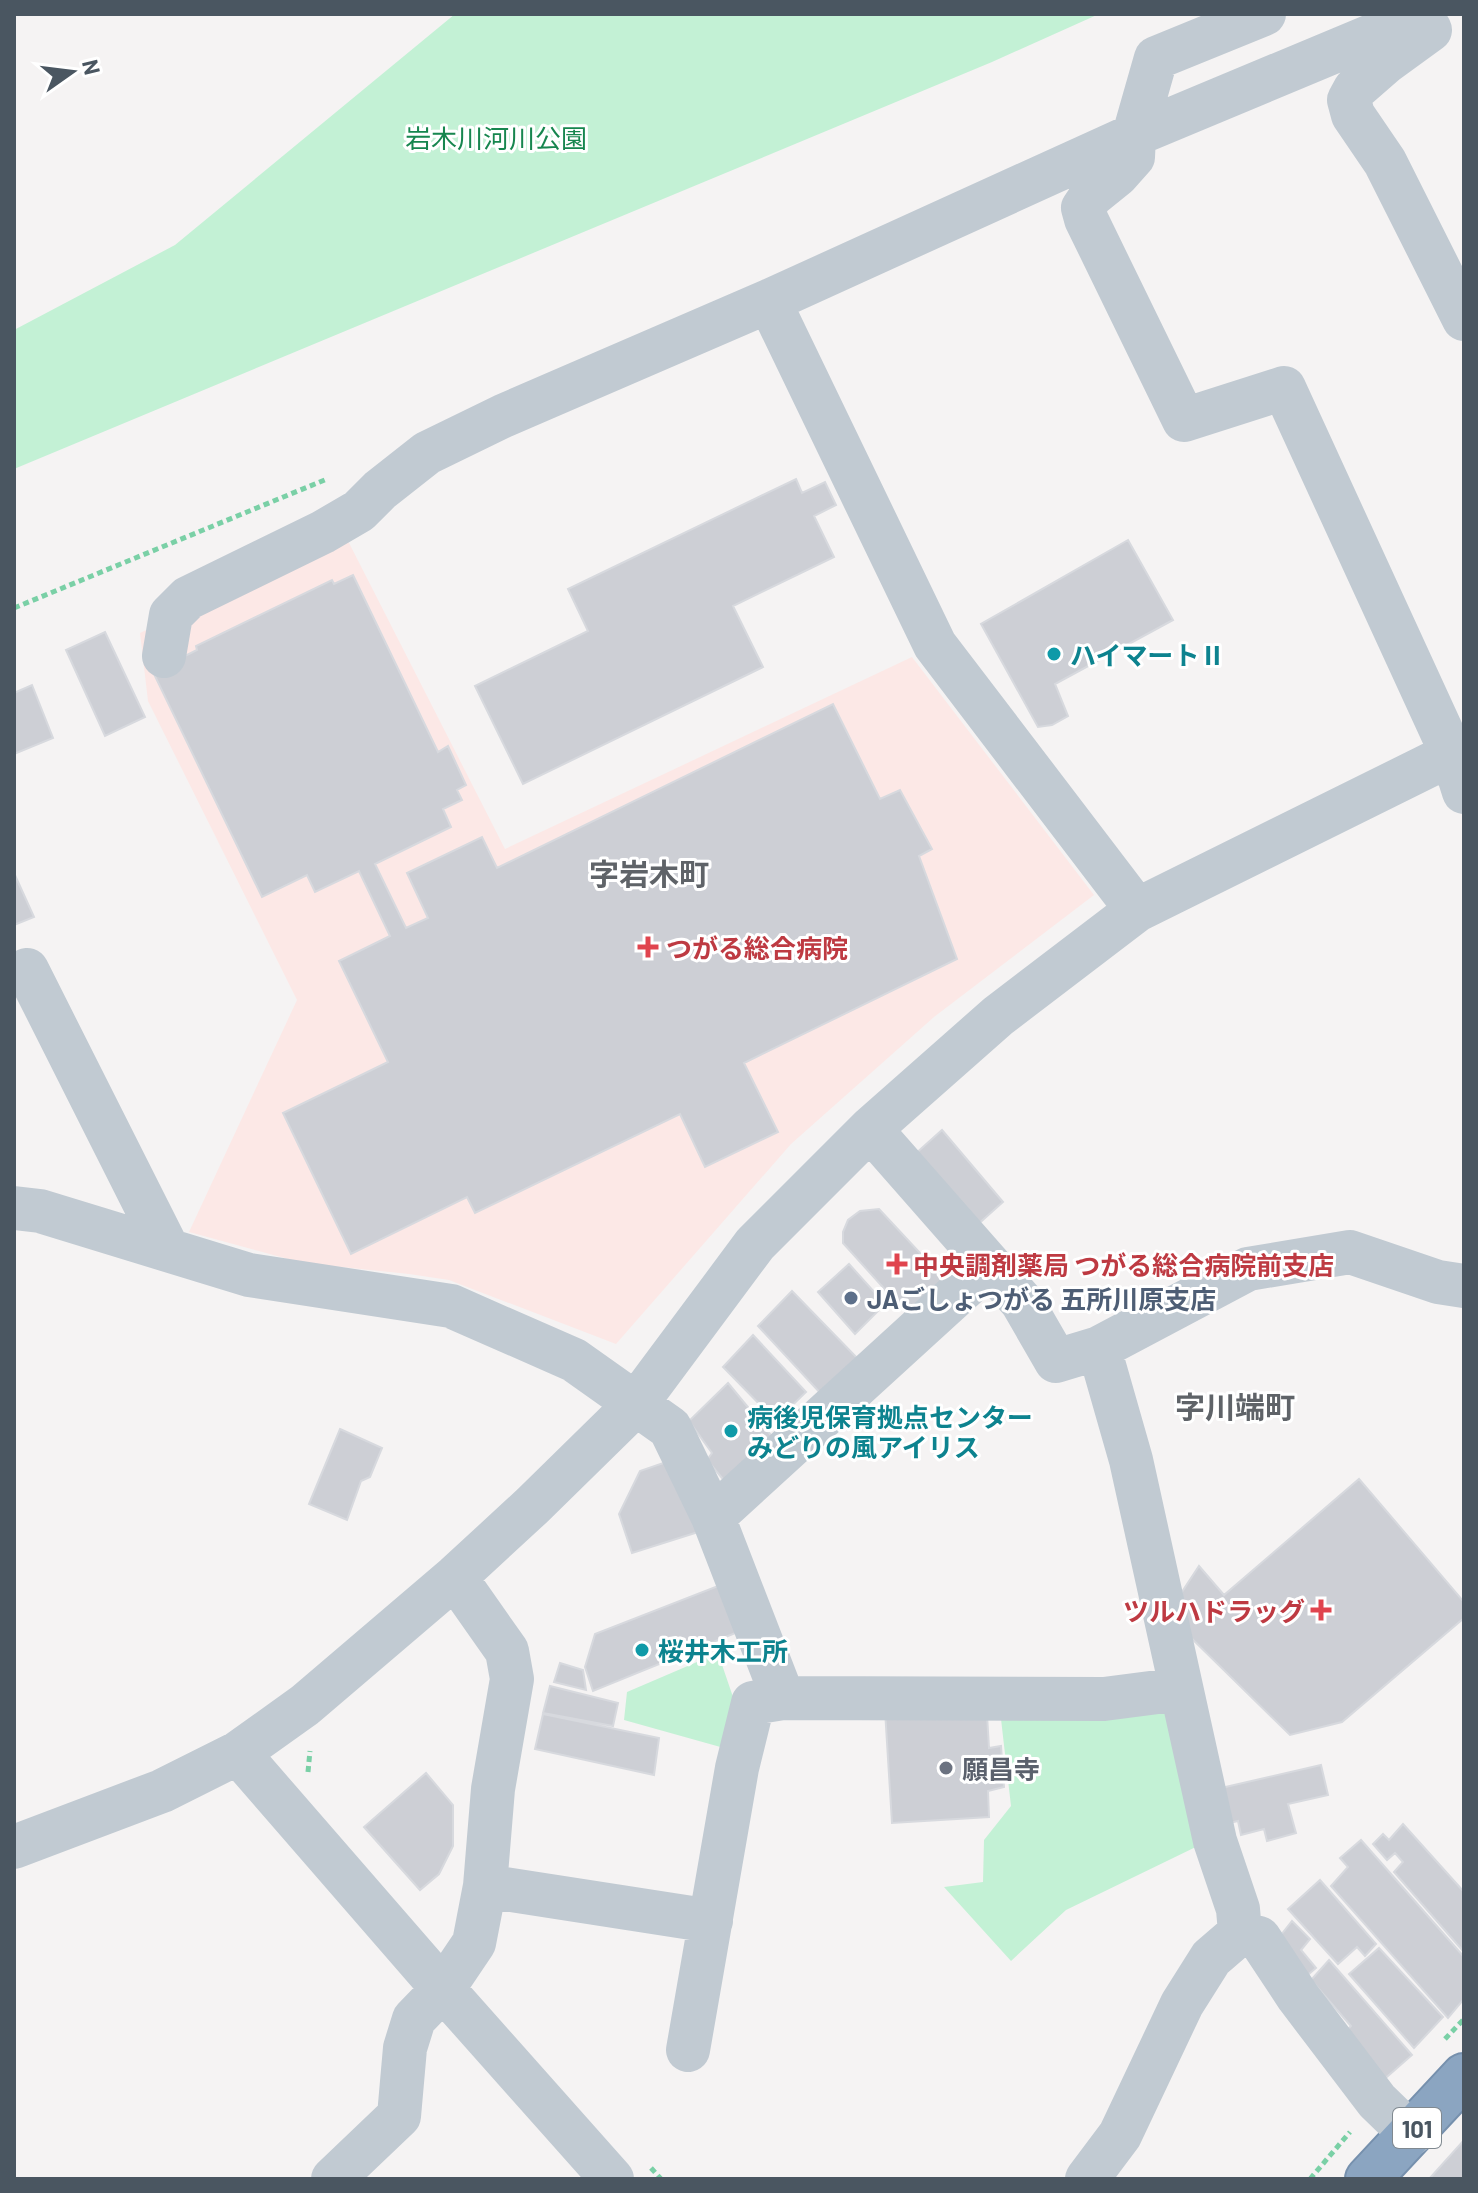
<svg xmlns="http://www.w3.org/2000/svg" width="1478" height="2193" font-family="Barlow,'Noto Sans JP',sans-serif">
	<rect width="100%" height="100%" fill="#f5f3f3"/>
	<path fill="#fce8e6" d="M345,535L505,849L912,657L1094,895L934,1017L791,1144L616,1344L449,1280L409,1274L303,1263L189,1232L297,1000L148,701L140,633Z"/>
	<path fill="#c3f1d5" d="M455,14H1099L992,62L14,469V330L175,245Z
		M718,1653L733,1697L724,1748L624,1720L627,1692Z
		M1167,1705L1204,1843L1066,1910L1011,1961L944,1887L983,1882L984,1840L1011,1806L1001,1719Z"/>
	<path fill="#cdcfd5" stroke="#d7d9de" stroke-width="2" d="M796,479L802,493L825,482L836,505L814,516L834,557L733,606L763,667L523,784L475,686L588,631L568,589Z
		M1128,540L1173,620L1055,684L1068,716L1052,725L1038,727L981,624Z
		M353,575L438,752L448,746L466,785L457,790L462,800L443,809L451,827L375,864L406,928L428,918L407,873L482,837L497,868L833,704L880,799L900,790L932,849L919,856L957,959L744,1063L778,1132L705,1167L680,1114L475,1213L467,1197L351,1254L283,1113L388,1062L339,961L390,936L359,871L315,892L307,875L262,897L153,672L197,650L196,646L332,580L334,584Z
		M105,632L145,717L105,736L66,650Z
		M32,685L53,738L14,754V693Z
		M14,873L34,917L14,925Z
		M942,1130L1003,1202L976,1226L914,1155Z
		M879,1209L933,1267L937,1262L949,1277L908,1315L843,1243V1232L848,1220L860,1211Z
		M849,1264L885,1304L855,1334L818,1292Z
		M792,1291L861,1362L824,1397L758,1326Z
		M753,1335L806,1392L776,1421L723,1367Z
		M728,1383L775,1440L727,1484L707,1460L712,1453L689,1421Z
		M340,1429L382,1448L370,1477L361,1481L347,1520L309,1504Z
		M672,1460L698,1532L632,1553L619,1514L640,1471Z
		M1359,1479L1464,1602V1618L1342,1722L1290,1735L1182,1629L1176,1601L1199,1566L1224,1595Z
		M718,1586L738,1632L593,1691L585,1667L595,1634Z
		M560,1663L583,1670L586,1690L554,1682Z
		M550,1686L618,1703L613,1726L543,1713Z
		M885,1710L987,1715L989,1748L1001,1746L1004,1787L988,1791L989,1817L892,1823Z
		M543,1714L659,1738L654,1775L535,1749Z
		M1321,1765L1328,1795L1288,1804L1296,1833L1267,1841L1264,1829L1241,1835L1238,1821L1229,1823L1221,1788Z
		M426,1773L453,1805V1846L439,1874L420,1890L364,1827Z
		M1403,1824L1464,1892V1952L1394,1872L1403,1862L1395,1853L1387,1860L1373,1844L1383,1834L1389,1840Z
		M1361,1840L1464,1957V1999L1448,2018L1331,1886L1348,1867L1340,1858Z
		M1320,1880L1376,1944L1365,1956L1357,1947L1338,1964L1288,1909Z
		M1292,1921L1310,1939L1301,1950L1316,1968L1303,1979L1277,1940Z
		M1379,1948L1443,2017L1414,2048L1349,1974Z
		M1329,1960L1412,2055L1381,2082L1342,2036L1351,2026L1311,1980Z
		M1464,2140V2179H1429Z"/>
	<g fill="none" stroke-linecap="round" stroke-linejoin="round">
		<defs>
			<path id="highway" d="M1368,2179L1464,2076"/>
		</defs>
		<use href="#highway" stroke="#7690ad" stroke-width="48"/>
		<path stroke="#7ad0a6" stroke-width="5" stroke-dasharray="6 4" stroke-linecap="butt" d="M14,608L327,479
			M308,1772L310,1751
			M1445,2039L1464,2019
			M651,2168L661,2179
			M1310,2179L1350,2132"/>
		<path stroke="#c1cad2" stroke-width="44" d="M1264,14L1156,58L1134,135L1133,157L1117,175L1091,196L1083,208L1086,219L1184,420L1284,388L1452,754L1464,792
			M1429,28L1430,30L1386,62L1355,89L1349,100L1353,115L1385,162L1464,319
			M769,301L935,645L1137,910
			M164,656L171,615L188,598L323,532L359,511L380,490L427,453L503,416L769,301L1134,135L1424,14
			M27,970L167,1248
			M870,1129L1022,1302L1056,1361L1099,1348L1248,1269L1350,1252L1438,1282L1464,1286
			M14,1208L40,1211L249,1275L451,1306L574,1360L670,1428L713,1517L783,1698L1104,1699L1181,1689
			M1099,1348L1131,1460L1215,1841L1238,1909L1240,1933L1259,1938L1298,1997L1377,2101L1411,2134
			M713,1517L989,1265
			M238,1753L443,1989L612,2179
			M14,1847L162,1791L238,1753L305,1705L455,1577L532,1506L636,1404L755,1244L870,1129L998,1016L1137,910L1464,748
			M485,1886L711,1921
			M688,2050L737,1768L753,1703L783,1698
			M333,2179L399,2116L405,2048L414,2019L443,1989L474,1943L485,1886L493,1789L512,1679L507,1651L455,1577
			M1087,2179L1120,2135L1182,2004L1211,1958L1240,1933"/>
		<use href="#highway" stroke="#8ba5c1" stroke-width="44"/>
	</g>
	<g fill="#0f9aa8" stroke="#fff" stroke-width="3">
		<circle cx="1054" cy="654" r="8"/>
		<circle cx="731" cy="1431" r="8"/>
		<circle cx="642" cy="1650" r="8"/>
	</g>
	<g fill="#e0444e" stroke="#fff" stroke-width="3">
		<path d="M644 935h8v8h8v8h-8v8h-8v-8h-8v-8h8z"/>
		<path d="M893 1252h8v8h8v8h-8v8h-8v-8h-8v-8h8z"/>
		<path d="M1317 1598h8v8h8v8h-8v8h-8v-8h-8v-8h8z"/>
	</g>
	<circle fill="#5c6f8a" stroke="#fff" stroke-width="3" cx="851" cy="1298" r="8"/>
	<circle fill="#6b7280" stroke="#fff" stroke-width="3" cx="946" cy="1768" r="8"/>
	<g text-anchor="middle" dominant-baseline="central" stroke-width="6" stroke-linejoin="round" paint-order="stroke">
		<rect fill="#fff" stroke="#808990" stroke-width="2" x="1393" y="2108" width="48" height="40" rx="6"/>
		<g font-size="24" font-weight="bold" fill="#4a5661">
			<text x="1417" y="2128">101</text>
		</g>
		<g font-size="26" fill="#17864f" stroke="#fff">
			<text x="496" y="137">岩木川河川公園</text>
		</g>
		<g font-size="26" font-weight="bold" fill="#0d838f" stroke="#fff" text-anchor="start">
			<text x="1070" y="654">ハイマートⅡ</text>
			<text x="747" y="1416">病後児保育拠点センター<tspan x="747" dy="30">みどりの風アイリス</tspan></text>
			<text x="658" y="1650">桜井木工所</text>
		</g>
		<g font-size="26" font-weight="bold" fill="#be3a42" stroke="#fff" text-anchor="start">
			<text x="666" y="947">つがる総合病院</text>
			<text x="913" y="1264">中央調剤薬局 つがる総合病院前支店</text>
			<text x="1305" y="1610" text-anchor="end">ツルハドラッグ</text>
		</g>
		<g font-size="26" font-weight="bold" fill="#4e5e75" stroke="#fff" text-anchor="start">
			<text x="867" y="1298">JAごしょつがる 五所川原支店</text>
		</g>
		<g font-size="26" font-weight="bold" fill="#5b616d" stroke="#fff" text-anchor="start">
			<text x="962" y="1768">願昌寺</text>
		</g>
		<g font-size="30" font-weight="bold" fill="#5f6368" stroke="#fff">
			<text x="649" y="873">字岩木町</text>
			<text x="1235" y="1406">字川端町</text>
		</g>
	</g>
	<rect width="1478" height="2193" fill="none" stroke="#4a5661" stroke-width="32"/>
	<g transform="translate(72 72) rotate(76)" stroke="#ffffff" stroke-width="6" paint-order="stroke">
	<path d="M0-6L14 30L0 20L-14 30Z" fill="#4a5661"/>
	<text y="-12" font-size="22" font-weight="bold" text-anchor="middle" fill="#4a5661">N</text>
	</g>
</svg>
